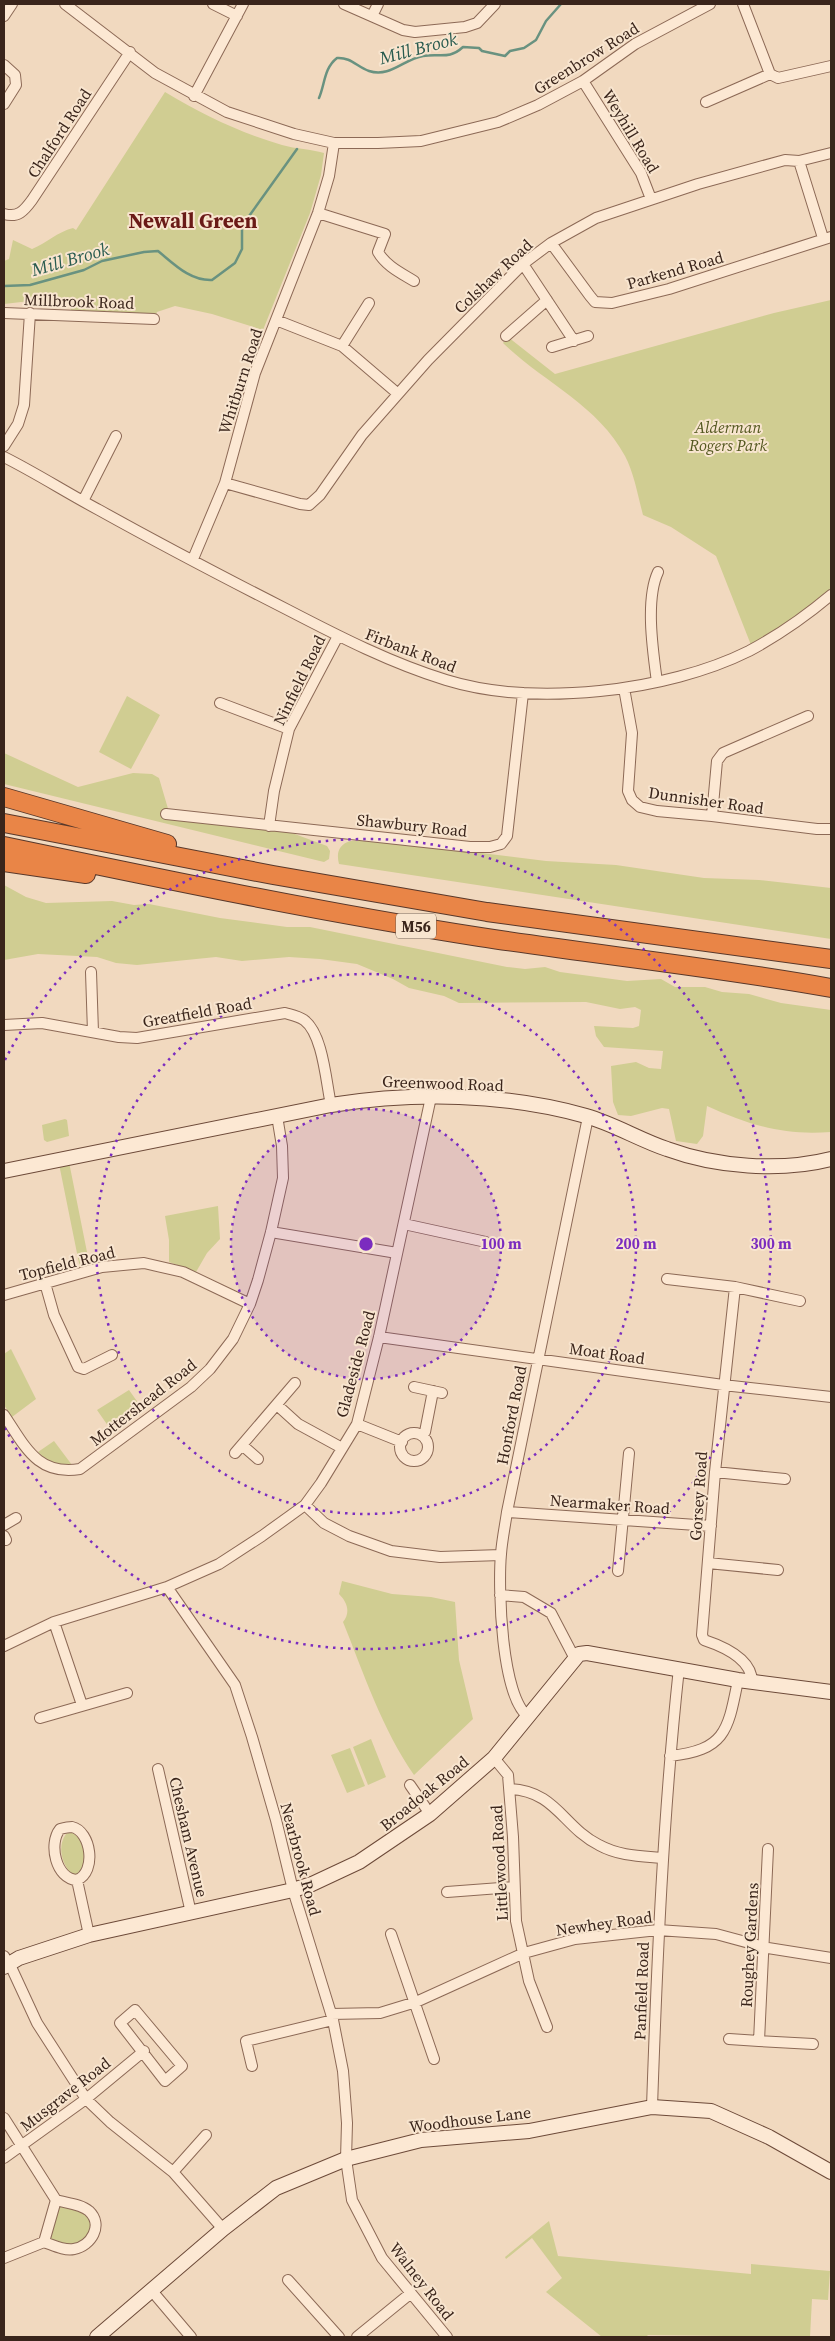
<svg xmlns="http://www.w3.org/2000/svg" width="835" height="2341" font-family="'Source Serif 4',serif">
	<rect width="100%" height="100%" fill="#f1d9bf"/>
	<path fill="#d0cd92" d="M165,92C202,114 240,133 282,145C296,149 311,149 324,153L321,175L310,213L263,330L212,314L175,306L157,312L156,314L71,310L69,303L30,301L4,304V261L9,259L13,240L32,249C47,243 57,232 73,228L76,230Z
		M831,300V594L794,621L751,645L716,556L671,527L643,515C638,496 634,473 625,456C597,404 543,382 503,343L508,337L555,374L774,313Z
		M127,696L160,715L131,769L99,752Z
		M4,753L78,787L133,773L152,774L159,778L169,812L284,830L327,846L330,851L329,859L324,862L4,784Z
		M350,841H383L546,861L616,865L704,878L759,880L831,888V939L339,864C336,852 339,845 350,841Z
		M4,885L26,897L46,903L112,901L134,905L149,904L220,918L287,927H310L507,967L525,969L545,967L560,972L627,981L661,979L675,987H705L722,992L749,994L781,1003L831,1010V1132C784,1136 749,1125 707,1106L703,1136L697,1144L676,1141L669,1109L662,1108L631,1116L618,1115L613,1102L611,1066L636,1062L649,1068L661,1069L663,1051L604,1047L596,1036L594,1026L633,1028L639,1026L641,1010L635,1007L620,1009L586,1002L459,1003L444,996L409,988L393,979L357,964L320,959L289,957L242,961L216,957L137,965L116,963L97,957L38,954L4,960Z
		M65,1119L67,1120L69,1136L47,1142L44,1140L42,1125Z
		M69,1162L90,1267L80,1268L59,1164Z
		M218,1206L220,1239L207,1253L196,1272L169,1262V1240L165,1216Z
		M11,1349L36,1399L12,1417L4,1405V1354Z
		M129,1390L144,1411L113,1433L97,1410Z
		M54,1441L72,1465C58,1465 48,1463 38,1452Z
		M342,1581L392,1594L431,1597L455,1602L459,1660L473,1719L414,1775C382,1729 364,1674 343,1622C351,1612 347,1602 339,1594Z
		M371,1739L386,1777L368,1785L353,1747Z
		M350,1748L365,1786L347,1793L331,1755Z
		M71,1832L83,1840L87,1866L74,1877C63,1866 56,1848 66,1834Z
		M56,2200L84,2207L96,2227L83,2247L44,2242Z
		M549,2221L558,2256L751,2274V2264L830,2271L828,2300L812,2299L810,2337L648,2335L646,2337H602L546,2292L562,2278L532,2238L506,2259L505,2257Z"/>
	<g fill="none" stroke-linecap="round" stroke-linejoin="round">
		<path stroke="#699280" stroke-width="2.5" d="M319,98C325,84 324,68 337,58C351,57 357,67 369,71C390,78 404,59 423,56C440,53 449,60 463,47L479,48L482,51L505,56L510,51L524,48L536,40L546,21L561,4
			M4,286L30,285L84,270L102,261L144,252L158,251C174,264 190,281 212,280L235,263L242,249V226L297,149"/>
		<defs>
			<path id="street" d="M65,4L155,73L227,112L294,134L334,143H378L421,141L498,122L538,105L583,81L635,44L710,4
				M213,4L237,16
				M344,4L403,30L415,32L465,27L477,23L495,4
				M743,4L770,74L778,78L831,66
				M4,16L12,4
				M372,16L378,4
				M4,65L15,75L16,85L4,104
				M583,81L641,173L651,199
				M194,96L243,4
				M706,102L770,74
				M799,161L831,153
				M318,213L385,234L378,252C386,266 401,273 414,281
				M4,214C18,218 24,211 32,200L130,52
				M551,243L590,296L595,302L612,303L669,289L831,237
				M523,264L574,341
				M4,313L154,319
				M276,320L342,346L397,393
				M506,336L547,300
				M342,346L369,303
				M552,347L588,336
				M4,446L18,424L24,405L30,313
				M4,457C36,473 67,493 99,510C162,545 225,578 288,610C340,637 391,663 446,680C534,707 667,692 749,651C779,635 806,616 831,595
				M225,483L300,504L309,505L320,495L362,435L428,360L523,264L551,243L596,218L698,184L785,160L799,161L823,238
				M83,501L116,436
				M193,559L225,483L255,373L318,213L329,176L334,143
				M657,682C653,652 645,600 658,572
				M624,688L632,733L628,791L632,800L640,807L657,811L712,816L817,829H831
				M220,703L289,729
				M166,814L470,847H490L501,844L507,836L523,693
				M712,816L717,761L723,753L808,716
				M269,826L274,791L289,729L338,636
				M91,972L93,1032
				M4,1025L42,1023L119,1037L137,1038L285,1013C292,1015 298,1016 304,1020C323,1034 326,1082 331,1105
				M404,1224L486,1242
				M271,1232L397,1253
				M667,1279L735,1287L800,1301
				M45,1283L54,1315L78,1367L84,1369L112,1355
				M735,1287L715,1472L702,1635L704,1640C722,1646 752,1658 752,1682
				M4,1295L102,1267L144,1263L183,1272L250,1304
				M379,1337L723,1385L831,1397
				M414,1387L442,1393
				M277,1405L298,1424L342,1448
				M4,1415C25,1446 37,1476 80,1469L191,1387L210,1369L233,1339L250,1304L258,1280L271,1232L283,1178L282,1146L277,1116
				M357,1424L402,1442
				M400 1447a14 14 0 1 1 28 0a14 14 0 1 1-28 0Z
				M421,1435L425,1432L433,1391
				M242,1445L258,1459
				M235,1453L295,1383
				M715,1472L785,1479
				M305,1505L324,1523L349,1536L391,1551L440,1557L501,1555
				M507,1512L711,1526
				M4,1525L16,1518
				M4,1536L6,1540
				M708,1563L778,1570
				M618,1571L629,1453
				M167,1587L235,1685L252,1737L276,1820L293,1890L333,2020L343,2071L347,2123L346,2159L352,2200L382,2258L447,2337
				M500,1595L524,1597L551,1613L574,1657
				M54,1622L82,1705
				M4,1646L54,1622L167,1587L219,1564L262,1536L305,1505L321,1483L357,1424L379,1337L431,1097
				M529,1717C501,1699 498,1586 501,1554C502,1540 505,1526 507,1512L588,1117
				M40,1718L127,1693
				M670,1756C726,1750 728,1730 738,1680
				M494,1758L508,1775L513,1837L516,1921L529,1981L547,2027
				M158,1769L191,1913
				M410,1785L430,1814
				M510,1789C556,1791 563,1827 599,1845C619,1856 640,1856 663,1858
				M77,1880C97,1872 91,1831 72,1827C68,1827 64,1828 60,1829C48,1844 56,1879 77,1880L89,1935
				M447,1892L514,1887
				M391,1934L434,2059
				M4,1956L12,1969L37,2023L86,2099L110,2122L173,2172L223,2229
				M135,2010L182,2066L165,2081L120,2023Z
				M331,2014L380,2013L416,2002L524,1953L575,1939L658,1930L716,1934L768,1948L831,1958
				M729,2039L759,2041L768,1849
				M759,2041L813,2044
				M252,2066L246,2041L333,2020
				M652,2107C657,1961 663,1815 679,1668
				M4,2118L56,2200C66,2203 81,2204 89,2211C104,2225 91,2246 74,2249C64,2251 53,2245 44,2242L4,2258
				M4,2158L86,2099L144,2051
				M173,2172L206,2135
				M44,2242L56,2200
				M288,2280L339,2337
				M152,2291L191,2337
				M357,2337L411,2293"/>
			<path id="secondary" d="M4,1171L331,1105C414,1092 505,1093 586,1116C614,1124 640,1140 667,1149C716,1167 780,1172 831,1159
				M4,1967L19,1958L89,1935L293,1890L312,1884L359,1862L430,1814L494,1758L579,1654L587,1653L738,1680L831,1692
				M97,2337L223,2229L276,2188L346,2159L421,2140L529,2131L652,2107L711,2111L769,2137L831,2172"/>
			<path id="highway" d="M4,797L167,844
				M4,823L273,875L487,912L831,959
				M4,846C162,879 320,912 480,937C597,955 715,967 831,988
				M4,862L86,874"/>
		</defs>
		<use href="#street" stroke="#8c6956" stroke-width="12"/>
		<use href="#secondary" stroke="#6d4a39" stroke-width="16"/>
		<use href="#highway" stroke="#59382a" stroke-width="20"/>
		<use href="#street" stroke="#fce8d3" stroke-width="10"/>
		<use href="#secondary" stroke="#fce8d3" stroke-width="14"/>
		<use href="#highway" stroke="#e98547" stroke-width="18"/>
	</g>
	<circle cx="366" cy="1244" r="135" fill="#7b2cbf" fill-opacity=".12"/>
	<g fill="none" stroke="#7b2cbf" stroke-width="2.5" stroke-dasharray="2.5 5">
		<circle cx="366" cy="1244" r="135"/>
		<circle cx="366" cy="1244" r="270"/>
		<path d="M5 1060A405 405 0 1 1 5 1428"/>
	</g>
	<g text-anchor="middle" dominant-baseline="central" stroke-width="4" stroke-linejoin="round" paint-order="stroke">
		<rect fill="#f8e5cf" stroke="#735f51" stroke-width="1" x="396" y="913.5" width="40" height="25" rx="4"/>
		<g font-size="15" font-weight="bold" fill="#3a251b">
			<text x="416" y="926">M56</text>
		</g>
		<g font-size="16" fill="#3a251b" stroke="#f8e5cf">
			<text transform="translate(586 58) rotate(-32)">Greenbrow Road</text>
			<text transform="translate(631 131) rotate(59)">Weyhill Road</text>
			<text transform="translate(59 133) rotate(-57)">Chalford Road</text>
			<text transform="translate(675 270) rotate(-16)">Parkend Road</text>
			<text transform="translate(493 276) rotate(-43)">Colshaw Road</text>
			<text transform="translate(79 301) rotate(2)">Millbrook Road</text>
			<text transform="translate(240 381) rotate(-72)">Whitburn Road</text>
			<text transform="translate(411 650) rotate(21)">Firbank Road</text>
			<text transform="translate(299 680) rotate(-64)">Ninfield Road</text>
			<text transform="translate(706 800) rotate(8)">Dunnisher Road</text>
			<text transform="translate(412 825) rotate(6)">Shawbury Road</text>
			<text transform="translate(197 1012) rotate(-10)">Greatfield Road</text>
			<text transform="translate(443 1083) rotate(2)">Greenwood Road</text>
			<text transform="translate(67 1263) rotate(-14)">Topfield Road</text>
			<text transform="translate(607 1353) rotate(8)">Moat Road</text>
			<text transform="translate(355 1364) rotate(-75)">Gladeside Road</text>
			<text transform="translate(143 1402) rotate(-38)">Mottershead Road</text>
			<text transform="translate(511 1415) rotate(-79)">Honford Road</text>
			<text transform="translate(698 1496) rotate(-86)">Gorsey Road</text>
			<text transform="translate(610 1504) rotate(4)">Nearmaker Road</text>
			<text transform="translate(424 1793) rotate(-39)">Broadoak Road</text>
			<text transform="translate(189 1837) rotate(77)">Chesham Avenue</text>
			<text transform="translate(301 1859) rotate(75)">Nearbrook Road</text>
			<text transform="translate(499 1863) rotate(-93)">Littlewood Road</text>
			<text transform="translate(604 1923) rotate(-8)">Newhey Road</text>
			<text transform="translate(749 1945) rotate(-87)">Roughey Gardens</text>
			<text transform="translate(641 1991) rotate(-88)">Panfield Road</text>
			<text transform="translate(65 2094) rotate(-38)">Musgrave Road</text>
			<text transform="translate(470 2119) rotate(-7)">Woodhouse Lane</text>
			<text transform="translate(422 2281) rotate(52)">Walney Road</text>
		</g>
		<g font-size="16" font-style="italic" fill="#545820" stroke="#f8e5cf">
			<text x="728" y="427">Alderman<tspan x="728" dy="18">Rogers Park</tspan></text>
		</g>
		<g font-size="18" font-style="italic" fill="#295b4f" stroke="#f8e5cf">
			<text transform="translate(418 48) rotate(-15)">Mill Brook</text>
			<text transform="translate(70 259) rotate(-16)">Mill Brook</text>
		</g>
		<g font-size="21" font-weight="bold" fill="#6a1a17" stroke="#f8e5cf">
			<text x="193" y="220">Newall Green</text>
		</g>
	</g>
	<circle cx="366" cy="1244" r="8" fill="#7b2cbf" stroke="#f8e5cf" stroke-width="2.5"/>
	<g font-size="15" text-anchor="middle" font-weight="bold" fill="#7b2cbf" stroke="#f8e5cf" stroke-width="4" stroke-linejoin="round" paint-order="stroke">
		<text x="501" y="1249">100 m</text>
		<text x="636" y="1249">200 m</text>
		<text x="771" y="1249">300 m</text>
	</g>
	<rect width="835" height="2341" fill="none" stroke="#3a251b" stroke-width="10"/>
</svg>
